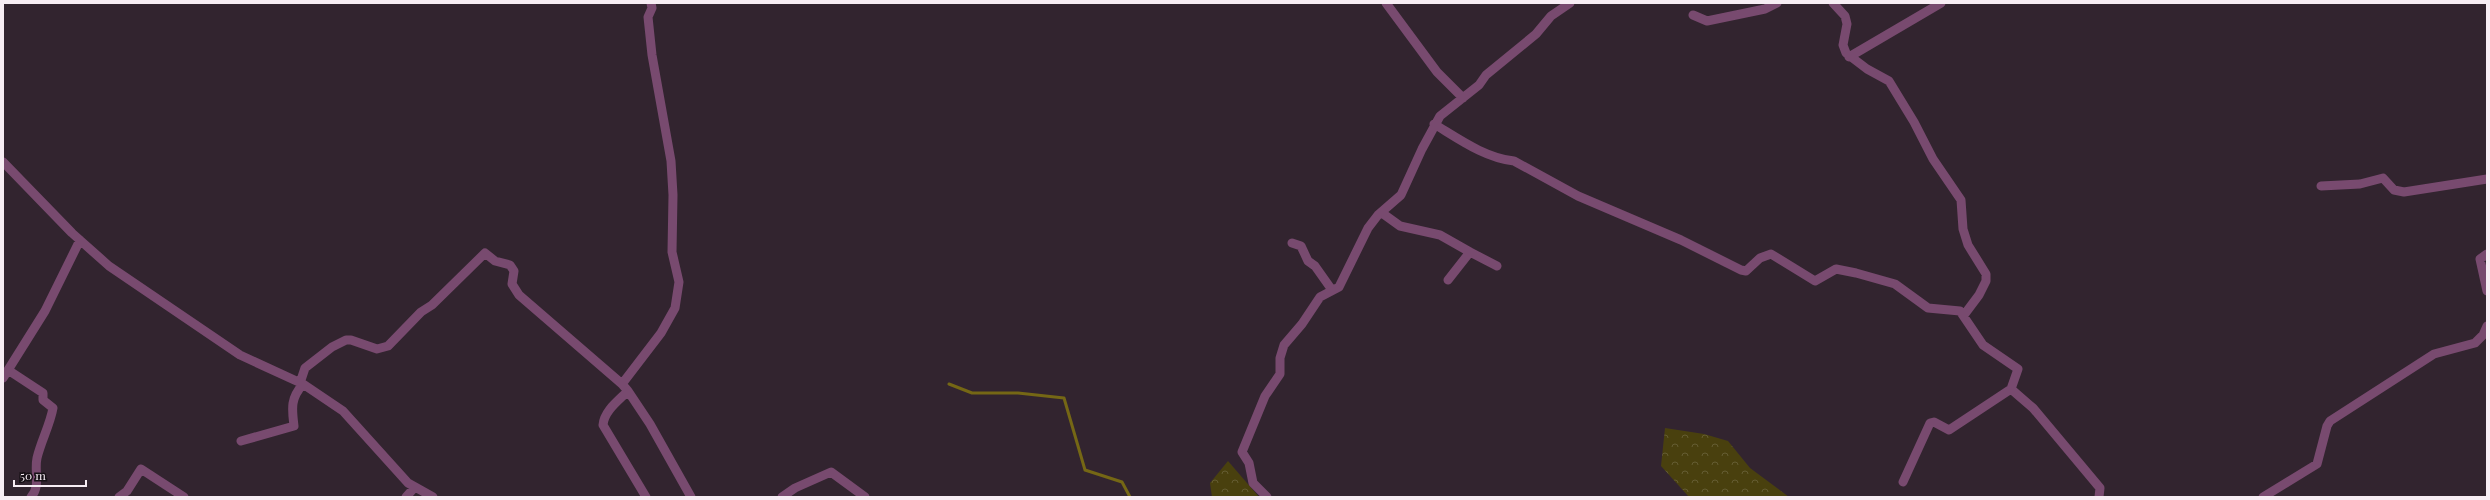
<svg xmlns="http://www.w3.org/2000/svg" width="2490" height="500" font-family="'Playfair Display',serif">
	<defs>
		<pattern id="forest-crowns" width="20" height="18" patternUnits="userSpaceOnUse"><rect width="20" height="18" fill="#49400e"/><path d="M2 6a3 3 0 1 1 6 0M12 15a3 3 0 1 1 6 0" fill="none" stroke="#645c32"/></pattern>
	</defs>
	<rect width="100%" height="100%" fill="#32242f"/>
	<path fill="url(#forest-crowns)" d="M1665,428L1704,434L1728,441L1750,468L1789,497H1689L1661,466Z
		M1228,461L1259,497H1212L1210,483Z"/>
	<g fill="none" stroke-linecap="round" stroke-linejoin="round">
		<path stroke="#756715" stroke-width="3" d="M949,384L972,393H1018L1064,398L1085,470L1122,482L1130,497"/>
		<path stroke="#784a6f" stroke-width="9" d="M1386,3L1437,72L1463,98
			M1833,3L1845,16L1847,24L1843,45L1846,53L1867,69L1889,81L1914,122L1933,159L1961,200L1963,229L1968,245L1986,274V281L1979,295L1964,315
			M1693,15L1707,21L1765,9L1777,3
			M1849,57L1941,3
			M1434,124C1459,139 1485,158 1514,161L1578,196L1681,240L1741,270L1746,271L1760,258L1771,254L1815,281L1836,269L1856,273L1895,284L1928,308L1960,311L1983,345L2018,369L2011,389L2033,408L2100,488L2099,497
			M3,162L72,233L109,266L240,355L303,384L343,411L408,483L433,497
			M2321,186L2360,184L2383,178L2394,190L2404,192L2487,179
			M1382,213L1400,226L1440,235L1470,252L1448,280
			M1292,243L1301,246L1308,261L1315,266L1332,290
			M1470,252L1497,266
			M2487,254L2480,259L2487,291
			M8,370L43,393V400L53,408C50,425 41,441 37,458C34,472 41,486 31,497
			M3,378L45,311L80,240
			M300,383L305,368L332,347L346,340H351L377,349L388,346L421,312L432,305L485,253L495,261L510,265L514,271L512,284L519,295L622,384
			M628,391L650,424L691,497
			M241,441L294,426C292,409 290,399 303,384
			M1903,482L1930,423L1934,422L1949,430L2011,389
			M119,497L127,491L141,469L184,497
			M406,497L414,488
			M646,497L603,425C604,411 618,401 628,391L622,384L661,333L675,308L679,282L672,252L673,195L671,161L652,55L648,17L652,8L651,3
			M782,497L795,488L831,472L865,497
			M1267,497L1253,483L1249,463L1242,452L1265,396L1280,374V358L1284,345L1302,324L1320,297L1339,287L1368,228L1378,215L1401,195L1422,149L1440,116L1479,85L1486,75L1536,34L1551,16L1570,3
			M2263,497L2317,464L2327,426L2330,421L2434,354L2475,343L2483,335L2487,326"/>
	</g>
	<rect width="2490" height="500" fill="none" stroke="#f7edf4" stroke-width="8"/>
	<path d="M14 480v6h72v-6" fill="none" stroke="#f7edf4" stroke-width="2"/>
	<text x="20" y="480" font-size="12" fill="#f7edf4" stroke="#161015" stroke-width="3" paint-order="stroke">50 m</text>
</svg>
